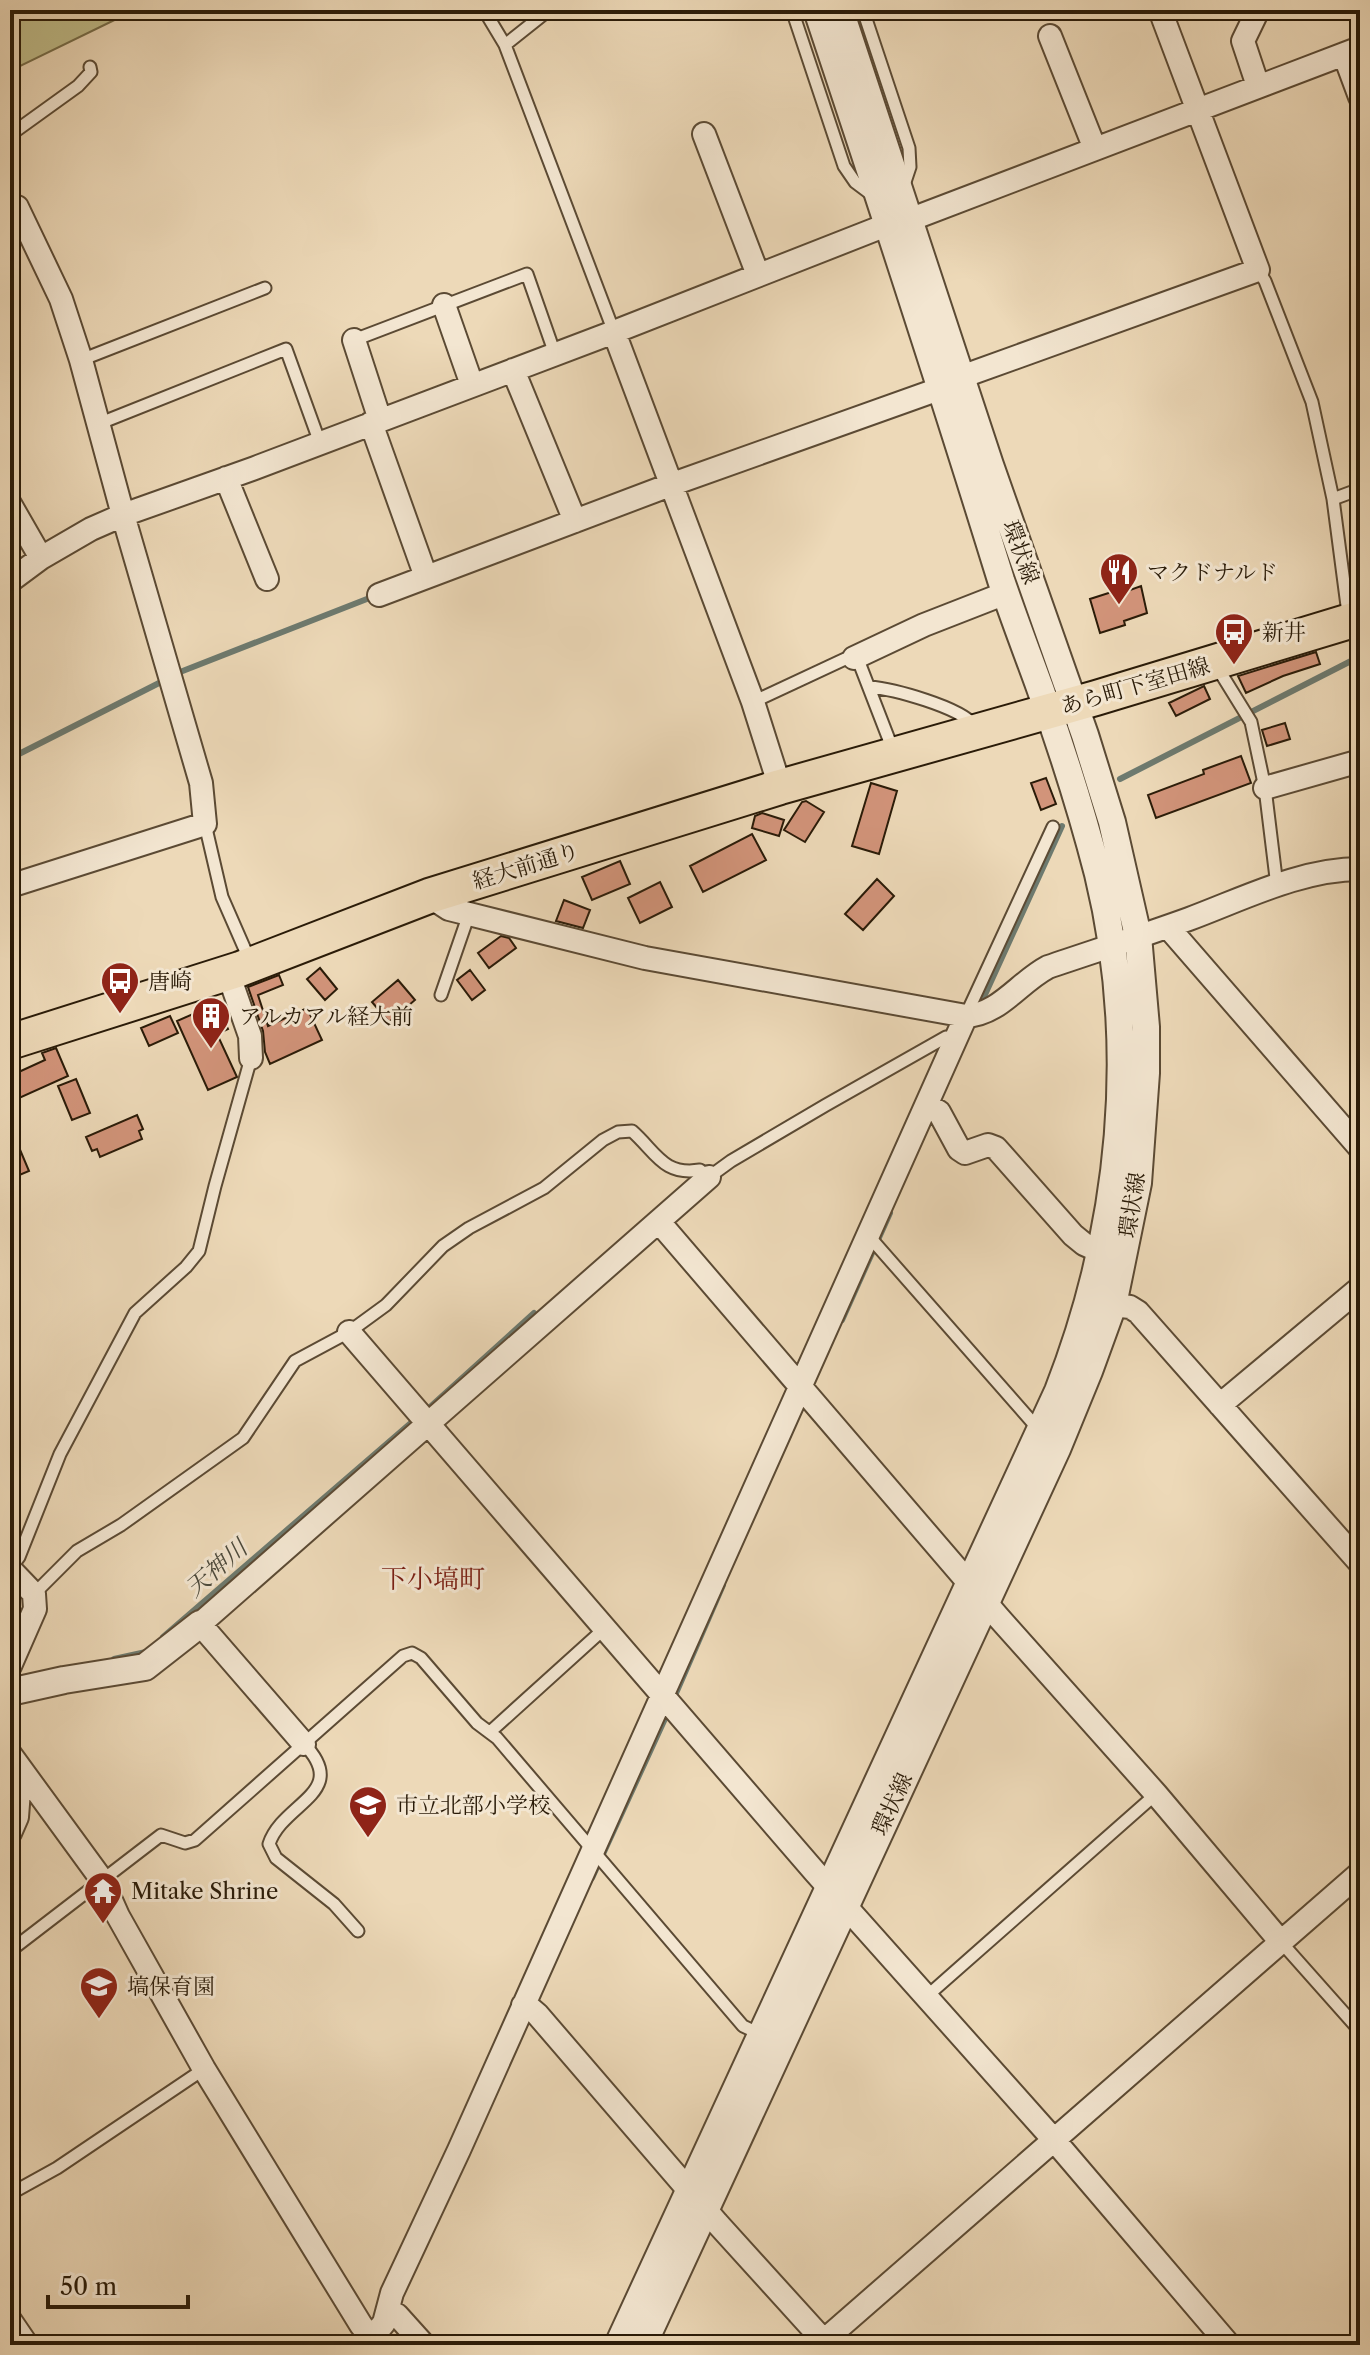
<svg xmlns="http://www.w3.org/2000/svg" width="1370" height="2355" font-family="'Libre Caslon Text','Noto Serif JP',serif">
	<rect width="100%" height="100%" fill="#edd9b8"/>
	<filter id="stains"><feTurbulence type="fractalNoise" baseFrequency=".0025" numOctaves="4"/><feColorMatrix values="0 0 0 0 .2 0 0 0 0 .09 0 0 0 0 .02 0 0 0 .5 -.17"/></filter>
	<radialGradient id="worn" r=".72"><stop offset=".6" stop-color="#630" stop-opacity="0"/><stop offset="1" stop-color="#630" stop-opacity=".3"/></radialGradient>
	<path fill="#c0bd8a" stroke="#756c49" stroke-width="2" d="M10,10H135L10,71Z"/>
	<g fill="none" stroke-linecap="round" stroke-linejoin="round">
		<path stroke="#6d7a6f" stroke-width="6" d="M175,674L372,597
			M10,755L13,757L165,680
			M1120,779L1351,661
			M983,999L1062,826
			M842,1320L890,1213
			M429,1408L534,1313
			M163,1637L412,1422
			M114,1659L146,1652
			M673,1700L723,1585
			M592,1878L669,1710"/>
	</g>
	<path fill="#d2947a" stroke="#2a1b08" stroke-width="2" d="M1141,586L1147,613L1124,621L1125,625L1100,633L1090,599L1121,589L1122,593Z
		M1316,652L1320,664L1283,676L1246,693L1238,676Z
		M1204,686L1210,699L1176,716L1169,703Z
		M1285,723L1290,739L1267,746L1262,730Z
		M1241,756L1251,783L1156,818L1148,795L1204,774L1203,770Z
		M1046,778L1056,804L1041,810L1031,783Z
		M871,783L897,791L879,854L852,846Z
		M806,801L824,812L805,842L784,830L802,802Z
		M762,813L784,820L779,836L752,828L755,816Z
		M752,834L766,860L703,892L690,866Z
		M620,861L630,884L592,900L582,877Z
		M877,879L894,896L863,930L845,914Z
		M660,882L672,907L640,923L628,898Z
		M564,900L590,910L583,928L556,921Z
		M501,936L509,938L516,948L489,968L478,953Z
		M320,968L337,989L325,1000L307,979Z
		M470,970L485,990L472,1000L457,980Z
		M279,975L283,985L258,995L268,1026L307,1008L322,1040L270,1064L265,1052L263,1031L248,987Z
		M398,980L415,1000L389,1022L372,1002Z
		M216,1004L228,1029L217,1034L237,1077L208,1090L177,1021Z
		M170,1016L178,1033L149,1046L141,1028Z
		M56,1048L68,1076L17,1099L10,1083V1076L45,1060L42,1053Z
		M76,1079L90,1113L72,1120L58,1086Z
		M137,1115L143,1129L139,1131L142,1139L100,1157L97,1149L92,1151L86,1137Z
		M10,1126L29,1171L10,1179Z"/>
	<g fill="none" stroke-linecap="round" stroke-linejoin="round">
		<defs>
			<path id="service" d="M484,10L505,45L614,332
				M792,10L844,166L855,182L871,194
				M863,10L909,148L910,167L904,185
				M505,45L549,10
				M10,135L78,86L91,72L90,67
				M10,190L17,207
				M1258,270L1265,281L1312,402L1333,499L1349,621L1360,640
				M354,340L527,274L555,354
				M81,360L265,288
				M98,424L286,349L320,443
				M1333,499L1360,489
				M857,657L893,750
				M1217,667L1251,722L1265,788L1277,886
				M869,687C894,689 960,707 975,726
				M753,702L845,659L854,658
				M205,824L222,897L250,961
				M441,995L469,914
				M966,1015L1053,827
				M10,1104L12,1109
				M867,1234L1040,1431
				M10,1569L19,1557L60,1454L135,1313L186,1267L199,1251L215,1186L251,1058
				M34,1594L77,1551L121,1525L243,1438L295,1361L349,1332L386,1305L443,1246L469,1228L544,1188L603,1140L618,1132L632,1131C656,1152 663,1176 700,1170L709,1177L731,1161L826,1105L946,1037L955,1039
				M490,1732L605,1628
				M304,1744C351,1793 283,1802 269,1844L276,1858L334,1904L358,1931
				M1281,1942L1360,2031
				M10,1951L161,1835L185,1843L195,1840L403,1656L412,1653L421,1658L477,1723L497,1738L743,2026L760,2034
				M926,1997L1156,1794
				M10,2194L57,2168L204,2069"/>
			<path id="minor" d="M1258,10L1243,41L1258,86
				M1050,36L1095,149
				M1344,54L1360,97
				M704,134L758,275
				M10,212L17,207L61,299L81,360L123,515L201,783L205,824L10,886
				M909,220L1360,48
				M444,305L472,385
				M614,332L753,702L780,787
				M354,340L380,420
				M513,370L575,521
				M961,377L1258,270L1160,10
				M371,423L426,577
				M226,478L267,579
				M10,504L41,558
				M10,581L41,558L91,529L123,515L255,468L614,332L889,224
				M379,595L670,485L942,388
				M854,658L924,625L1006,593
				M1265,788L1360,761
				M429,896L449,909L645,958L966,1016C1000,1014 1018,983 1048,967C1095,951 1142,936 1189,919C1243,899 1301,869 1360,869
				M1168,927L1360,1148
				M228,973L250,1036L251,1058
				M927,1105L939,1112L959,1149L965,1153L988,1145L996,1148L1073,1235L1084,1244L1102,1252
				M659,1222L999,1618L1156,1794L1281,1942
				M1113,1305L1130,1307L1138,1312L1360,1563
				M349,1332L815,1872L1054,2140L1229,2345
				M1220,1405L1360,1288
				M10,1569L34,1594L35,1609L10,1666
				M304,1744L200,1624L709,1177
				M10,1754L102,1880L118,1916L204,2069L361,2325L372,2339
				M10,1833L17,1817L20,1778L24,1774
				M523,2005L530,2008L537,2014L717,2223L824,2341
				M388,2312L397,2315L424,2345
				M10,2320L27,2345
				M366,2345L384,2323L392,2293L459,2150L966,1016
				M819,2345L1360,1873"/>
			<path id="tertiary" d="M10,1692L64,1680L145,1667L200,1624
				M618,2345L1058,1391C1122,1227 1140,1046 1098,874C1082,812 1062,749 1040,688C1027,652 1013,616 1001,580C942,389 880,199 817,10
				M643,2345L1057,1449L1089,1371L1113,1305L1138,1183L1146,1073V1027L1138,936L1112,822L1085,735L990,465L840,10"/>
			<path id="primary" d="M10,1042L240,969L429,896L780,787L1096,698L1360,618"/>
		</defs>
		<use href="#service" stroke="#5b4a34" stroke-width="15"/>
		<use href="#minor" stroke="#5b4a34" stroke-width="26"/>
		<use href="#tertiary" stroke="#5b4a34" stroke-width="30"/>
		<use href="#primary" stroke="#2a1b08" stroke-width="38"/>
		<use href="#service" stroke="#f3e6d1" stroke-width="11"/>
		<use href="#minor" stroke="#f3e6d1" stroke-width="22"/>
		<use href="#tertiary" stroke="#f3e6d1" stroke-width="26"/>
		<use href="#primary" stroke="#edd9b8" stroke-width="34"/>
	</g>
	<defs>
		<symbol id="restaurant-pin" viewBox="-11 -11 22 30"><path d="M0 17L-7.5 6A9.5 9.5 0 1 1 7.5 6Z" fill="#8f2418" stroke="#f3e6d1"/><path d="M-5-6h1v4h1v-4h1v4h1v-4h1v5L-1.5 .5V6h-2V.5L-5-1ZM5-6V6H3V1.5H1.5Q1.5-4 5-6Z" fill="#fff"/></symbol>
		<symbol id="bus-pin" viewBox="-11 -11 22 30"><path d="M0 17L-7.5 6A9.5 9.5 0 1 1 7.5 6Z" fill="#8f2418" stroke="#f3e6d1"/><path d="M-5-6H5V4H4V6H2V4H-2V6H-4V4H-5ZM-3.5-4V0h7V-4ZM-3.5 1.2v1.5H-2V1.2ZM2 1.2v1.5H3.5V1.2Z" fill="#fff"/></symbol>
		<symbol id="building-pin" viewBox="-11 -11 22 30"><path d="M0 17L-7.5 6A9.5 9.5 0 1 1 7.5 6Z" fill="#8f2418" stroke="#f3e6d1"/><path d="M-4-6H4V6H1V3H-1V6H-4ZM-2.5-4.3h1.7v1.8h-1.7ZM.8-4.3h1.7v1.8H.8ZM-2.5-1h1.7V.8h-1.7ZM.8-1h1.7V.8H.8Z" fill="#fff"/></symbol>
		<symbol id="school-pin" viewBox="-11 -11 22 30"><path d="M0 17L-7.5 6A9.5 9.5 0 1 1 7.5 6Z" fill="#8f2418" stroke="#f3e6d1"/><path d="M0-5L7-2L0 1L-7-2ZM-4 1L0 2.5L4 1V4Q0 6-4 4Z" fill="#fff"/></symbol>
		<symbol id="temple-pin" viewBox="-11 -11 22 30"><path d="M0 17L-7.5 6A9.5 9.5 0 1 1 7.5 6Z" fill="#8f2418" stroke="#f3e6d1"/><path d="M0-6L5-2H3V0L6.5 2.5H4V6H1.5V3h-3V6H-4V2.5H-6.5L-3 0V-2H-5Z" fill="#fff"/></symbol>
	</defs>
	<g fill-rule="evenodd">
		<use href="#restaurant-pin" x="1097" y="550" width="44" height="60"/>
		<use href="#bus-pin" x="1212" y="610" width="44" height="60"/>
		<use href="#bus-pin" x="98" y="959" width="44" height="60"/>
		<use href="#building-pin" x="189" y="994" width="44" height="60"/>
		<use href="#school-pin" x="346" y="1783" width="44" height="60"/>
		<use href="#temple-pin" x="81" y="1869" width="44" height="60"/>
		<use href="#school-pin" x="77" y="1964" width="44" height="60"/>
	</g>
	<g text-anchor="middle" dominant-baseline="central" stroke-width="6" stroke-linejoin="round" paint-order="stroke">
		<g font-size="22" fill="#2a1b08" stroke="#f3e6d1">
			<text transform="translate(1021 552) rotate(70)">環状線</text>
			<text transform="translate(1135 686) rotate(-16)">あら町下室田線</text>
			<text transform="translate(526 866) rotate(-17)">経大前通り</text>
			<text transform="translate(1132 1205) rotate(-81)">環状線</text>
			<text transform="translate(892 1804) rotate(-65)">環状線</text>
		</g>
		<g font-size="22" fill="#2a1b08" stroke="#f3e6d1" text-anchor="start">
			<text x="1147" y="572">マクドナルド</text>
			<text x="1262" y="632">新井</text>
			<text x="148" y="981">唐崎</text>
			<text x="239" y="1016">アルカアル経大前</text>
			<text x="396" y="1805">市立北部小学校</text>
			<text x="131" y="1891">Mitake Shrine</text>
			<text x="127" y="1986">塙保育園</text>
		</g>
		<g font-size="24" font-style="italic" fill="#4c4a3c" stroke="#f3e6d1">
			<text transform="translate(216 1568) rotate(-41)">天神川</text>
		</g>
		<g font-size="26" fill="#7a1f14" stroke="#f3e6d1">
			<text x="433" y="1579">下小塙町</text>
		</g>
	</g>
	<rect width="1370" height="2355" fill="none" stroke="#edd9b8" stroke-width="40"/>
	<rect x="12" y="12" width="1346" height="2331" fill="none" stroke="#2a1b08" stroke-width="4"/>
	<rect x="20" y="20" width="1330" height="2315" fill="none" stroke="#2a1b08" stroke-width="2"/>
	<path d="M48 2295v12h140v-12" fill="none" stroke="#2a1b08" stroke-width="4"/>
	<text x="60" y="2295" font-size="24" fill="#2a1b08" stroke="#f3e6d1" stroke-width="6" paint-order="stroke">50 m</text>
	<rect width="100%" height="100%" filter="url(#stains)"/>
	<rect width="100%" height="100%" fill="url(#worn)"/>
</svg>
